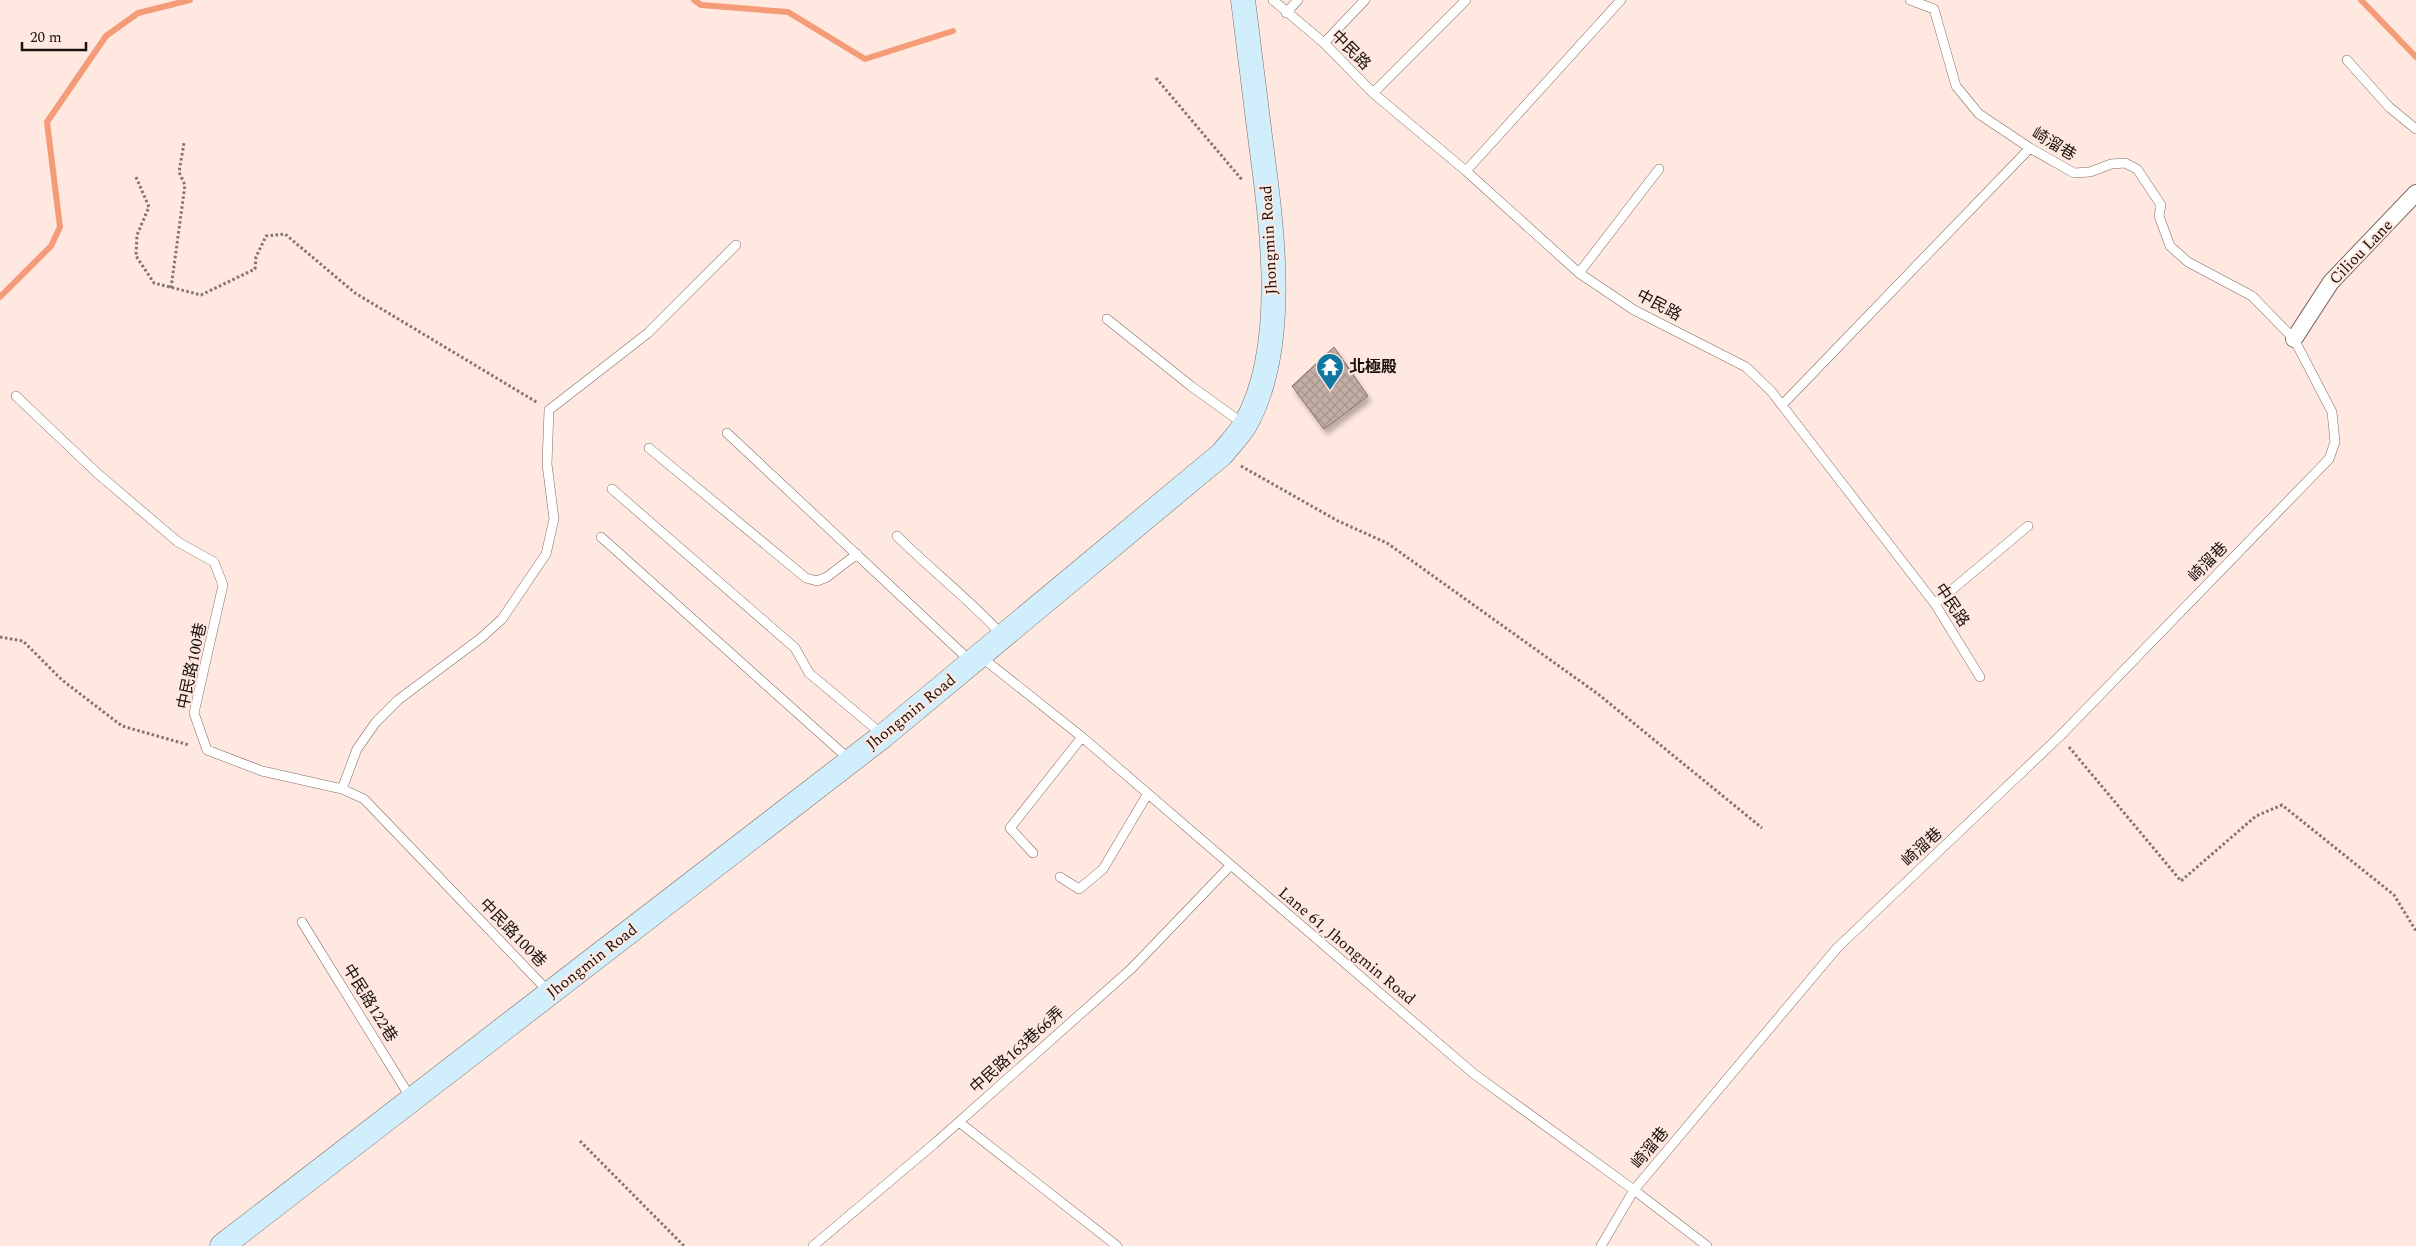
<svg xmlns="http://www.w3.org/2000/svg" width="2416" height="1246" font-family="Spectral,'Noto Sans TC',serif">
	<defs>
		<pattern id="building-cross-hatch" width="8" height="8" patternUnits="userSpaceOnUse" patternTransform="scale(1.25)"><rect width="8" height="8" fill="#c3aea6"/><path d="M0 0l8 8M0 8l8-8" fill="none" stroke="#a7958e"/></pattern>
		<filter id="shadow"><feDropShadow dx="3" dy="5.5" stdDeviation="2.5" flood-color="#0004"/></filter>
	</defs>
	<rect width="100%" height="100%" fill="#ffe8e0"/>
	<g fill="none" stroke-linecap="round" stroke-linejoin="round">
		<path stroke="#f49b77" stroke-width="6" d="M694,0L701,5L788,12L865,59L953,31
			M2361,0L2416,57
			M0,297L51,246L60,227L47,122L106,36L138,13L190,0"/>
	</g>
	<path fill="url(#building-cross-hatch)" stroke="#85726a" filter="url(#shadow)" d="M1334,347L1368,396L1324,429L1292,386Z"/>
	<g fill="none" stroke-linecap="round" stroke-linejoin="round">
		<defs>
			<path id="lane" d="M1273,0L1324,43L1373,93L1466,171L1579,273L1634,310L1746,367L1771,391L1935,604L1980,677
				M1286,13L1298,0
				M1324,43L1365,0
				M2347,60L2389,107L2416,129
				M1373,93L1466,0
				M1466,171L1621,0
				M1579,273L1659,169
				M1107,319L1191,386L1245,425
				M16,396L97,473L178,542L214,562L223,585L194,713L207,750L262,771L342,789L364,799L549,992
				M1782,405L2030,148
				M727,433L965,656H980L1082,737L1474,1074L1634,1190L1707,1246
				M649,448L806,578L817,581L827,577L857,554
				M612,489L795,648L809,673L883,735
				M897,536C931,570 969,599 1002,635
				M601,537L850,760
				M1935,604L2028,526
				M342,789L357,749L376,722L398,700L481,638L502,619L546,554L554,519L547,464L549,410L648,333L736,245
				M1033,853L1010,828L1082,737
				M1060,877L1079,889L1103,869L1147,795
				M302,922L412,1100
				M959,1122L1117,1246
				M813,1246L934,1144L1131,969L1230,866
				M1601,1246L1634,1190L1837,948L2060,736L2329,459L2335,442L2332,412L2294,339L2252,296L2188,262L2170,246L2159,216L2161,205L2137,169L2125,163L2111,164L2090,172L2074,173L2030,148L1979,114L1956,86L1934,9L1910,0"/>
			<path id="street" d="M2294,339L2331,282L2416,193"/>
			<path id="secondary" d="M222,1246L883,736L1222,454C1229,445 1239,435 1245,425C1289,348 1272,227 1261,144C1255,96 1249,48 1243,0"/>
		</defs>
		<use href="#lane" stroke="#806d65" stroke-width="10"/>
		<use href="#street" stroke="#806d65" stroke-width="18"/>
		<use href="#secondary" stroke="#806d65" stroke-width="25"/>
		<path stroke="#83746f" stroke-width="3" stroke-dasharray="2.5 2.5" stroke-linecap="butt" d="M1156,78L1243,181
			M136,177L149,207L137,235L136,256L154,283L201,295L255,269L256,257L266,236L285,234L355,293L538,403
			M171,288L185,185L179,172L184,143
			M1241,466L1338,521L1387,543L1598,694L1762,828
			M0,637L23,641L62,680L122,726L189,745
			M2069,747L2181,881L2256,816L2282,805L2394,895L2416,931
			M580,1141L684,1246"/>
		<use href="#lane" stroke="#fff" stroke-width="9"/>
		<use href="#street" stroke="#fff" stroke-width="16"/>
		<use href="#secondary" stroke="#d1eefd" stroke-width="24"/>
	</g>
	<defs>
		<symbol id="temple-pin" viewBox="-11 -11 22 30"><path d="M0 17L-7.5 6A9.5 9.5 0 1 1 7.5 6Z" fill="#1077a2" stroke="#ffe8e0"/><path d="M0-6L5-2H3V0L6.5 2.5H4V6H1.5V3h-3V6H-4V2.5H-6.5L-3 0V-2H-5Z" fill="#fff"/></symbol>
	</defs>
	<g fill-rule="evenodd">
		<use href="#temple-pin" x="1314" y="351" width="32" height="43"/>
	</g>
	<g text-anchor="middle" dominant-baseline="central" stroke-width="4" stroke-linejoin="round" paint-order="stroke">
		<g font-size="16" fill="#1a120f" stroke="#ffe8e0">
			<text transform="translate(1351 50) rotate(45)">中民路</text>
			<text transform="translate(2054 144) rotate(31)">崎溜巷</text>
			<text transform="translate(1269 240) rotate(-93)">Jhongmin Road</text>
			<text transform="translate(2361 252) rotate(-46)">Ciliou Lane</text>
			<text transform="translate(1659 305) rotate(28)">中民路</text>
			<text transform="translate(2208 562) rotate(-46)">崎溜巷</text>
			<text transform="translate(1952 605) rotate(56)">中民路</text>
			<text transform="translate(192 666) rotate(-78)">中民路100巷</text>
			<text transform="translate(911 712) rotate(-39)">Jhongmin Road</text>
			<text transform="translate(1922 847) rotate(-43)">崎溜巷</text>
			<text transform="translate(513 933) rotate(46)">中民路100巷</text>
			<text transform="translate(1347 946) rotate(40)">Lane 61, Jhongmin Road</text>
			<text transform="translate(592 961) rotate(-38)">Jhongmin Road</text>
			<text transform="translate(370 1003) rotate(58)">中民路122巷</text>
			<text transform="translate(1017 1050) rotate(-42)">中民路163巷66弄</text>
			<text transform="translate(1650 1148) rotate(-50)">崎溜巷</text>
		</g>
		<g font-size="16" font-weight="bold" fill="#1a120f" stroke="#ffe8e0" text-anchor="start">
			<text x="1349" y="367">北極殿</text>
		</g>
	</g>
	<path d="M22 42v8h64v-8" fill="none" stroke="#1a120f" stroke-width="2.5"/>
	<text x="30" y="42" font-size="15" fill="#1a120f" stroke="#ffe8e0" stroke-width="4" paint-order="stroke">20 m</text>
</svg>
